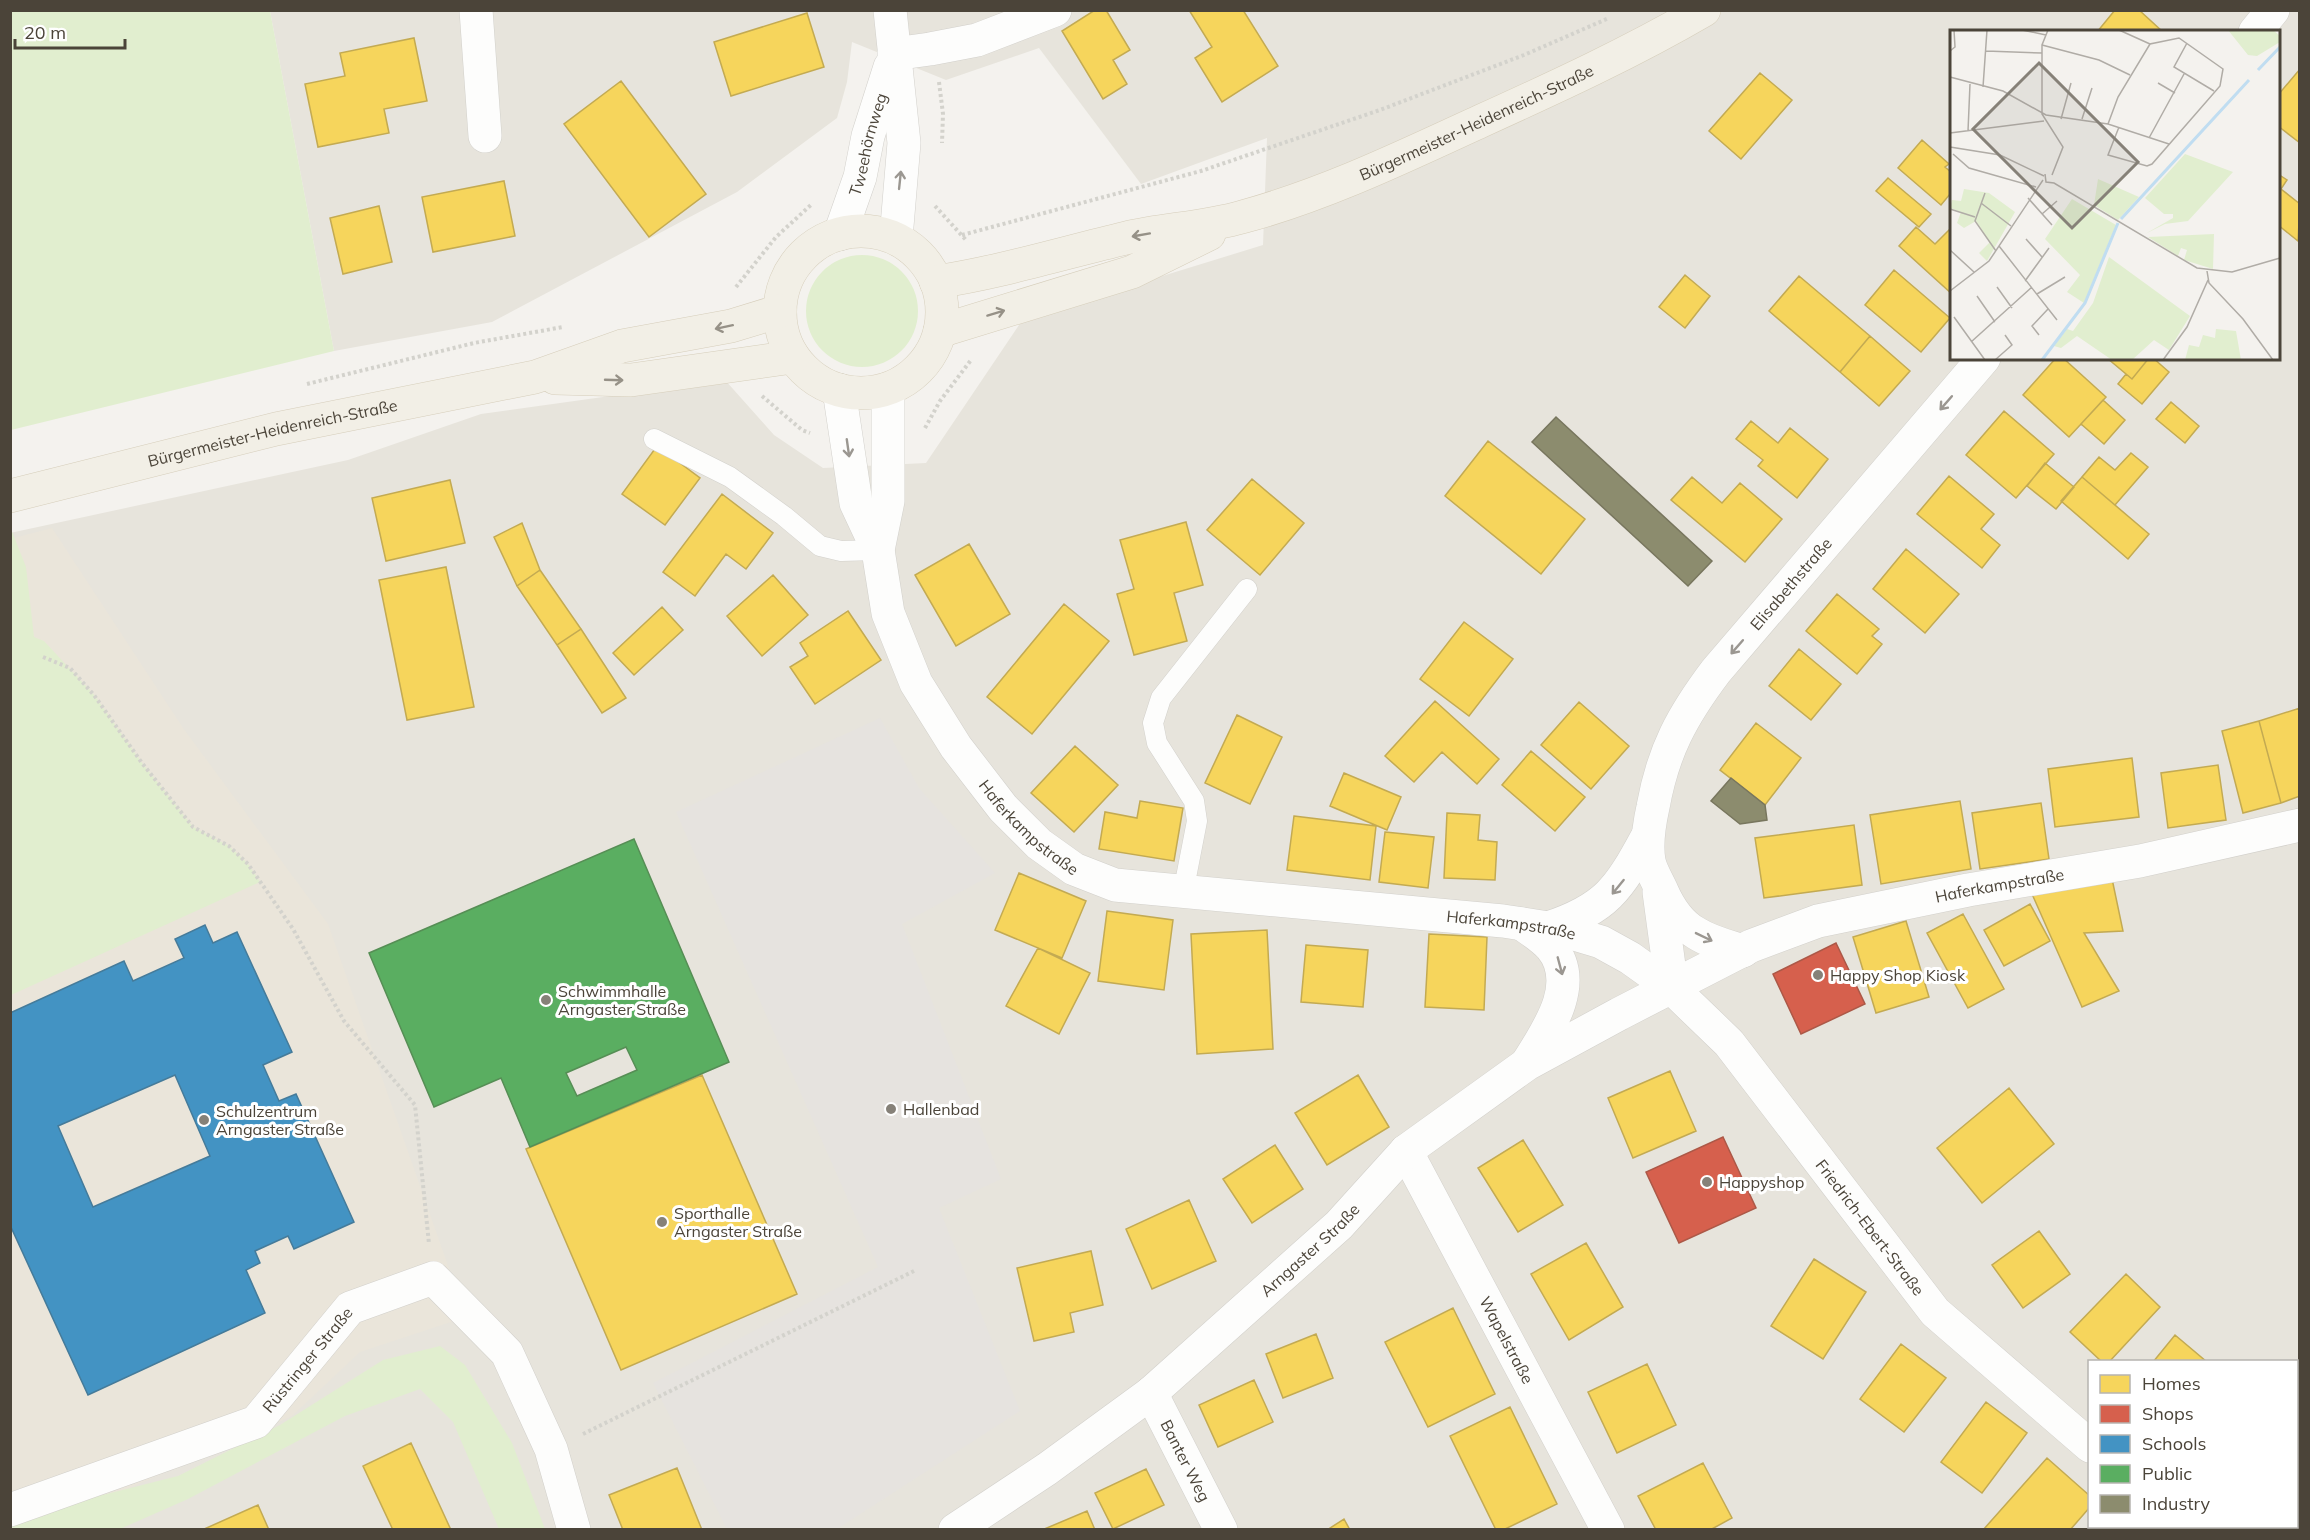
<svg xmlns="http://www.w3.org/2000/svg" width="2310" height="1540" font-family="Mulish,sans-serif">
	<rect width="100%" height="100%" fill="#f4f2ee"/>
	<path fill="#e7e4dc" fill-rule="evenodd" d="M270,11H2299V1529H11L10,533L348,460L481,414L725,380L774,435L823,468L926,463L1023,319L1263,245L1267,138L1141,184L1039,48L946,80L852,42L847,82L837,118L737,192L492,322L334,351ZM1952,32H2278V358H1952ZM2090,1362H2296V1526H2090Z"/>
	<path fill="#eae5da" d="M52,528L183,728L328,924L466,1317L360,1352L292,1416L37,1529L11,1530L10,539Z"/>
	<path fill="#e1eecf" d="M10,11H270L334,351L11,430Z
		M806 311a56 56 0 1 1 112 0a56 56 0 1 1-112 0Z
		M11,529L26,567L34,637L44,641L94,695L142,763L193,827L229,846L248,864L260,882L11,995Z
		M440,1346L465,1365L512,1443L545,1529H499L453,1422L420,1389L345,1416L188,1499L120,1529H11L10,1522L67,1504L178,1476L280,1425L383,1360Z"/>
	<path fill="#e6e3df" d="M880,718L919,788L995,873L902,924L1001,1179L939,1208L1020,1411L837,1529H727L653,1383L878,1267L676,812Z"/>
	<path fill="#f6d55c" stroke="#c3aa52" stroke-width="1.5" d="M1095,10H1106L1130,50L1113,60L1127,84L1103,99L1062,31Z
		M1189,10H1243L1278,66L1222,102L1195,58L1212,47Z
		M2115,10H2139L2163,32H2097Z
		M807,13L824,67L731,96L714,42Z
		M414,38L427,101L384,109L389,133L318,147L305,84L345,76L340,53Z
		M2300,69V143L2278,126V95Z
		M1760,73L1792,100L1741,159L1709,131Z
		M621,81L706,194L649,237L564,124Z
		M1922,140L1949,164L1945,167L1952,173V196L1950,194L1941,205L1898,168Z
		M2278,174L2287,180L2281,189L2300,204L2298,241L2278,225Z
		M1888,178L1931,214L1919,227L1876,191Z
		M504,181L515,236L433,252L422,197Z
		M379,206L392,262L343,274L330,218Z
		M1916,227L1935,244L1952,227V294L1899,246Z
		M1894,270L1950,318L1921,352L1865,305Z
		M1685,275L1710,296L1685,328L1659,307Z
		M1799,276L1870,336L1840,372L1769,311Z
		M1870,336L1910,371L1879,406L1840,372Z
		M2056,358H2063L2106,397L2069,437L2023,395Z
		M2107,358H2149L2132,379Z
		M2149,358H2153L2169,372L2142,404L2118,384L2126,374L2132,379Z
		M2103,400L2125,420L2104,444L2081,424Z
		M2171,402L2199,426L2185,443L2156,419Z
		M2004,411L2054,454L2016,498L1966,455Z
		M1751,421L1778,443L1790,428L1828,459L1797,498L1758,466L1763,460L1736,439Z
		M1488,441L1585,519L1541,574L1445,496Z
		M657,446L700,478L665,525L622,494Z
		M2131,453L2148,467L2115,505L2082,477L2099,457L2115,470Z
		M2045,463L2074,487L2056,509L2027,486Z
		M1949,476L1994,514L1981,529L2000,545L1982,568L1917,514Z
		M1692,477L1722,503L1740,483L1782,519L1745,562L1671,500Z
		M2082,477L2149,534L2128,559L2061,501Z
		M1252,479L1304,523L1260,575L1207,530Z
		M450,480L465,543L386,561L372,498Z
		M722,494L773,533L746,569L726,554L695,596L663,572Z
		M1186,522L1203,585L1174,593L1187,641L1134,655L1117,594L1134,589L1120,540Z
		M522,523L540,570L517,586L494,537Z
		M969,544L1010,614L956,646L915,575Z
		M1906,549L1959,594L1925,633L1873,589Z
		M446,567L474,707L407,720L379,580Z
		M540,570L581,629L557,645L517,586Z
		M773,575L808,615L762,656L727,616Z
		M1837,594L1879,629L1872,636L1882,644L1857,674L1806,631Z
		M1064,604L1109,641L1032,734L987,697Z
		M662,607L683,630L634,675L613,653Z
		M848,611L881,660L815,704L790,667L808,656L800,643Z
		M1464,622L1513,659L1469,716L1420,679Z
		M581,629L626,698L602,713L557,645Z
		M1799,649L1841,684L1811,720L1769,686Z
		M1435,701L1499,759L1477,784L1442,752L1414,782L1385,756Z
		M1579,702L1629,746L1591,789L1541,745Z
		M2300,708V796L2281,803L2259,721Z
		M1237,715L1282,737L1250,804L1205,783Z
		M2259,721L2281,803L2243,813L2222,731Z
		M1756,723L1801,758L1765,805L1720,770Z
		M1075,746L1118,785L1074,832L1031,793Z
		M1531,751L1585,797L1555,831L1502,785Z
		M2132,758L2139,817L2055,827L2048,769Z
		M2218,765L2226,820L2168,828L2161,773Z
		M1344,773L1401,797L1387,830L1330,806Z
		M1140,801L1183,808L1174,861L1099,849L1105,812L1137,818Z
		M1960,801L1971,869L1881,884L1870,815Z
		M2041,803L2049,859L1980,869L1972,813Z
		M1447,813L1480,815L1478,840L1497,842L1495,880L1444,878Z
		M1294,816L1376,826L1370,880L1287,870Z
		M1854,825L1862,885L1764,898L1755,838Z
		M1385,832L1434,837L1428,888L1379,882Z
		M1019,873L1086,901L1062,958L995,930Z
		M2111,874L2123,931L2084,933L2119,991L2082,1007L2032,894Z
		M2030,904L2050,941L2004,966L1984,930Z
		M1107,911L1173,920L1164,990L1098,981Z
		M1963,914L2004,989L1968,1008L1927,933Z
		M1906,921L1929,997L1876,1013L1853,937Z
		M1267,930L1273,1049L1197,1054L1191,934Z
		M1429,934L1487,937L1484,1010L1425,1007Z
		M1306,945L1368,950L1363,1007L1301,1002Z
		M1038,948L1090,973L1059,1034L1006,1006Z
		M1670,1071L1696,1131L1633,1158L1608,1098Z
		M702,1075L797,1294L621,1370L526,1149Z
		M1358,1075L1389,1127L1327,1165L1295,1113Z
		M2009,1088L2054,1144L1982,1203L1937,1148Z
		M1523,1140L1563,1205L1518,1232L1478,1168Z
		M1275,1145L1303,1189L1252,1223L1223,1179Z
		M1189,1200L1216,1261L1152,1289L1126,1229Z
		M2039,1231L2070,1274L2023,1308L1992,1265Z
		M1586,1243L1623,1307L1569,1340L1531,1274Z
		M1091,1251L1103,1305L1070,1313L1074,1332L1034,1341L1017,1268Z
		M1814,1259L1866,1292L1823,1359L1771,1326Z
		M2126,1274L2160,1307L2109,1362H2102L2070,1332Z
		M1453,1308L1495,1394L1428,1427L1385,1342Z
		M1316,1334L1333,1378L1283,1398L1266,1354Z
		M2175,1335L2207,1362H2153Z
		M1901,1344L1946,1378L1904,1432L1860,1399Z
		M1647,1364L1676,1425L1617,1453L1588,1392Z
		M1254,1380L1273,1422L1218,1447L1199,1405Z
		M2296,1383L2300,1386V1417L2296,1421Z
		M1986,1402L2027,1433L1982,1493L1941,1462Z
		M1510,1407L1557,1504L1503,1530H1496L1450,1436Z
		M411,1443L451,1530H393L363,1466Z
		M2047,1458L2090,1496V1507L2070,1530H1983Z
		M1703,1463L1732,1518L1710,1530H1656L1638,1496Z
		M677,1468L702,1530H623L609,1495Z
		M1146,1469L1164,1505L1113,1529L1095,1493Z
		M2300,1471V1530H2263L2260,1526H2296V1475Z
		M258,1505L269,1530H202Z
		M1087,1511L1095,1530H1042Z
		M1344,1519L1350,1530H1327Z"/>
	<path fill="#d6604d" stroke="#ac5847" stroke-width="1.5" d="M1836,943L1865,1004L1801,1034L1773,974Z
		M1723,1137L1756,1208L1679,1243L1646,1172Z"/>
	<path fill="#4393c3" stroke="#457b9a" stroke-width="1.5" fill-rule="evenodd" d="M205,925L213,943L237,932L292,1052L263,1065L279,1101L296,1094L354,1222L294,1249L288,1236L255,1251L260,1263L246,1270L265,1313L88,1395L10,1225V1013L124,961L133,981L184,958L175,939ZM175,1075L210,1156L93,1207L58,1126Z"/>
	<path fill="#5aae61" stroke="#568e55" stroke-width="1.5" fill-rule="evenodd" d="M634,839L729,1062L530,1147L501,1078L434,1107L369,953ZM626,1047L637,1070L577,1096L566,1073Z"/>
	<path fill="#8c8c6e" stroke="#78765e" stroke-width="1.5" d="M1556,417L1712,561L1688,586L1532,442Z
		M1731,778L1765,805L1767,820L1740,824L1711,801Z"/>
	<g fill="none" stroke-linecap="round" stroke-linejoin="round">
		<defs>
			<path id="lane" d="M654,439L730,477L784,516L820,546L841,551L878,550
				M1183,893L1197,821L1194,801L1157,743L1153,723L1161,698L1247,589"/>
			<g id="street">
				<path d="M476,10L485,136"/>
				<path d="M890,10L904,143L896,238"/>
				<path d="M2255,32L2273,10"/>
				<path d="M894,54L930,49L977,40L1055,10"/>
				<path id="s1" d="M840,234L860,177L868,136L890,67"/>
				<path id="s2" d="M839,390L856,503L878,550L888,613L916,683L956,747L1003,808L1039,844L1074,869L1115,885L1503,921L1561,930L1601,942L1630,958L1672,988L1729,1043L1935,1312L2090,1446"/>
				<path d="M878,550L888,501V389"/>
				<path d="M1659,892L1672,988"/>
				<path d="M1522,924C1532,931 1543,938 1551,947C1581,983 1548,1030 1528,1062"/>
				<path d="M1548,928C1606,909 1619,889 1647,837"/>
				<path id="s3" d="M1743,951C1727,946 1710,942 1696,933C1680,924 1669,907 1662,891C1658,882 1651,871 1649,861C1646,843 1649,825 1653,807C1663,751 1682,716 1716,671L1984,358"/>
				<path id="s4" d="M1406,1151L1608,1530"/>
				<path id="s5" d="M1151,1393L1221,1530"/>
				<path id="s6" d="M10,1510L256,1422L350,1308L433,1278L507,1353L551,1449L574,1530"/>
				<path d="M2183,1526L2186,1530"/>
				<path id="s7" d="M955,1530L1047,1469L1151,1393L1339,1225L1406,1151L1527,1064L1619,1014L1751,946L1818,921L1968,890L2140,861L2300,825"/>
			</g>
			<g id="primary">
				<circle cx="861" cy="312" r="81"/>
				<path id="s8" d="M936,282C1001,272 1063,253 1126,238C1164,229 1204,228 1242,217C1324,195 1403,157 1481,121C1556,87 1632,52 1704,10"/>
				<path d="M940,331L1132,272L1209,234"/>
				<path d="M555,378L631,380L793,357"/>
				<path id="s9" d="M10,496L276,429L535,377L622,346L731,326L780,311"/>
			</g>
		</defs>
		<use href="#lane" stroke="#d2d0cb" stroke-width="21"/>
		<use href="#street" stroke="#d2d0cb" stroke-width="34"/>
		<use href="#primary" stroke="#d6cebb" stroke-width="34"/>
		<path stroke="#d3d2cc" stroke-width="4" stroke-dasharray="3 3" stroke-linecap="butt" d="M939,82L943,114L942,143
			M935,206L966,240
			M962,235L1201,171L1380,110L1524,55L1609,18
			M736,287L776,237L812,204
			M307,384L474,343L563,327
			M762,396L802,430L810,433
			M925,428L940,401L971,360
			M43,657L70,668L94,695L142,763L193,827L229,846L248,864L293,929L344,1021L415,1105L429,1244
			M583,1434L916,1270"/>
		<use href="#lane" stroke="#fdfdfc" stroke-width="20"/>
		<use href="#street" stroke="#fdfdfc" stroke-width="33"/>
		<use href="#primary" stroke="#f2efe6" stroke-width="33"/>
	</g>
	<defs><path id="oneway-shaft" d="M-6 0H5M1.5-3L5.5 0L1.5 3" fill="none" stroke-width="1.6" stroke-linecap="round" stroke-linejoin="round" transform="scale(1.5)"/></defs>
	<g stroke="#9b9791">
		<use href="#oneway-shaft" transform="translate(900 180) rotate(-84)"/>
		<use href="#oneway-shaft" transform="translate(1946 403) rotate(131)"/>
		<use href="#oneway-shaft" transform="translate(848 448) rotate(82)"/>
		<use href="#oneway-shaft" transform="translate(1737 647) rotate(131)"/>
		<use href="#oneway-shaft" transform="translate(1618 887) rotate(129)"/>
		<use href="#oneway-shaft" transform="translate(1704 937) rotate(26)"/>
		<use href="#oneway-shaft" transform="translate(1560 966) rotate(75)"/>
	</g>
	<g stroke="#969187">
		<use href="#oneway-shaft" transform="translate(1141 235) rotate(170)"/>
		<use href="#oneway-shaft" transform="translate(996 313) rotate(-17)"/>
		<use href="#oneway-shaft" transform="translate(724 327) rotate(168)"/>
		<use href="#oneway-shaft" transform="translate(614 380) rotate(2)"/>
	</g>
	<g fill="#868178" stroke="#fff" stroke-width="2">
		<circle cx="1818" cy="975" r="6"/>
		<circle cx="546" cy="1000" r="6"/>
		<circle cx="891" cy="1109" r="6"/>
		<circle cx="204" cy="1120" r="6"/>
		<circle cx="1707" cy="1182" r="6"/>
		<circle cx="662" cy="1222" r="6"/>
	</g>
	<g text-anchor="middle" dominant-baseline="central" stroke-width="6" stroke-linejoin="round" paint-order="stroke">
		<g font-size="16" fill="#4b4439" stroke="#fff">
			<text stroke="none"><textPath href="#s8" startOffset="566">Bürgermeister-Heidenreich-Straße</textPath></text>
			<text stroke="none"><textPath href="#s1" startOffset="94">Tweehörnweg</textPath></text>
			<text stroke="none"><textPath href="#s9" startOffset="270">Bürgermeister-Heidenreich-Straße</textPath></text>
			<text stroke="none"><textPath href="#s3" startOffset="459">Elisabethstraße</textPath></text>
			<text stroke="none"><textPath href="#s2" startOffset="490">Haferkampstraße</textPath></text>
			<text stroke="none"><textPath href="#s7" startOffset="1250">Haferkampstraße</textPath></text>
			<text stroke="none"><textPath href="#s2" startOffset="994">Haferkampstraße</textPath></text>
			<text stroke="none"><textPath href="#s2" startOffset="1482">Friedrich-Ebert-Straße</textPath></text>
			<text stroke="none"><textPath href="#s7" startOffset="453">Arngaster Straße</textPath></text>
			<text stroke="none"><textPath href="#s4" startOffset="214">Wapelstraße</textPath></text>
			<text stroke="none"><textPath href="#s6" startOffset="342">Rüstringer Straße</textPath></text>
			<text stroke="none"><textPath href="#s5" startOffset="76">Banter Weg</textPath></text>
		</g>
		<g font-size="16" fill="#4b4439" stroke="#fff" text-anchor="start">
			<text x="1830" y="975">Happy Shop Kiosk</text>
			<text x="558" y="991">Schwimmhalle<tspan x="558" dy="18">Arngaster Straße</tspan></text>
			<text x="903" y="1109">Hallenbad</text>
			<text x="216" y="1111">Schulzentrum<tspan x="216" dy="18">Arngaster Straße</tspan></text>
			<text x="1719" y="1182">Happyshop</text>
			<text x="674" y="1213">Sporthalle<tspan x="674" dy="18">Arngaster Straße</tspan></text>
		</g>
	</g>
	<g transform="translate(1950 30)">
		<rect width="330" height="330" fill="#f4f2ee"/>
		<path d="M278,0H323L330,6V12L307,26L298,25ZM235,124L283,142L238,191L215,194L195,204L223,188V184H214L195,168ZM148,149L189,167L168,190L144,175ZM14,159L39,163L65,182L37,231L29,223L40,212L26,191L14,198L7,193L11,182L0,178L2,170L11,171ZM122,169L166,195L134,273L117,262L130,245L95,209ZM264,204L263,239L234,230L237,220L231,218L228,226L198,207ZM159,227L240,286L219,320L204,310L182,330H162L127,306L111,318L104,316L117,299L123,301L143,273ZM266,299L286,301L291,330H235L239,315L249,317L253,305L265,308Z" fill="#e1eecf"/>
		<path fill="none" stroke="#c0ddf1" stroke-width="3" d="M308,40L330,17M171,189L299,50M92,330L135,273L168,193"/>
		<path fill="none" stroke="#b0aca6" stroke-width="1.5" d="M72,0L96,5M98,0L92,15V84L113,117L102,145M169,0L200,14M237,13L224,37L264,61M92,15L149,30L180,45M0,21L5,17L4,0M36,21L92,23M0,47L53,61L96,85L158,94L219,114M208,53L225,63M33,57L37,0M111,89L121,53M132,89L142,58M158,94L168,67L200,14L229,8L273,39L270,56L202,134L197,136L158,125L169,97M18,101L20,54M0,103L94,91M199,108L234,44M0,117L50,125L94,146M3,124L19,138L86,157M95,144L96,152L104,153L247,238L282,242L330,228M35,163L25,191L46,221M78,168L102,195M31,173L61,196M0,179L25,187M92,184L107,171M76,209L92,227M49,216L107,290M0,220L24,242M257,241L259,253L293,289L323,330M75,251L99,218M47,257L62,278M0,261L39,231L93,150M87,264L115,247M27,266L45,292M4,287L35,330M89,305L82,296L98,279M21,312L82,257M45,330L62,315L55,305M213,330L237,297L258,250"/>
		<path fill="#868178" fill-opacity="0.15" stroke="#868178" stroke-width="3" d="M89,33L188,132L122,198L23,99Z"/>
		<rect width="330" height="330" fill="none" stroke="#4b4439" stroke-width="3"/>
	</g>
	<rect width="2310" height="1540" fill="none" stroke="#4b4439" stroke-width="24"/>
	<rect x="2088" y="1360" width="210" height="168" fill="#ffffff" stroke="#b7b4b0" stroke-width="1.5"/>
	<rect x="2100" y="1375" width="30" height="18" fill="#f6d55c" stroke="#b7b4b0" stroke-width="1.5"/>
	<text x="2142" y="1390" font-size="18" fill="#4b4439">Homes</text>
	<rect x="2100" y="1405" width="30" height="18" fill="#d6604d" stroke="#b7b4b0" stroke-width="1.5"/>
	<text x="2142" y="1420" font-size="18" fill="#4b4439">Shops</text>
	<rect x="2100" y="1435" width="30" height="18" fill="#4393c3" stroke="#b7b4b0" stroke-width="1.5"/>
	<text x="2142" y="1450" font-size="18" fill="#4b4439">Schools</text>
	<rect x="2100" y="1465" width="30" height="18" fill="#5aae61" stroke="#b7b4b0" stroke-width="1.5"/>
	<text x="2142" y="1480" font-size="18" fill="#4b4439">Public</text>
	<rect x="2100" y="1495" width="30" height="18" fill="#8c8c6e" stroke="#b7b4b0" stroke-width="1.5"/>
	<text x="2142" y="1510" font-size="18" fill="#4b4439">Industry</text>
	<path d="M15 39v9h110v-9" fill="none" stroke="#4b4439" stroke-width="3"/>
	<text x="24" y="39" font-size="18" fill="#4b4439" stroke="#ffffff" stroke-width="4.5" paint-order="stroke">20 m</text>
</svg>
